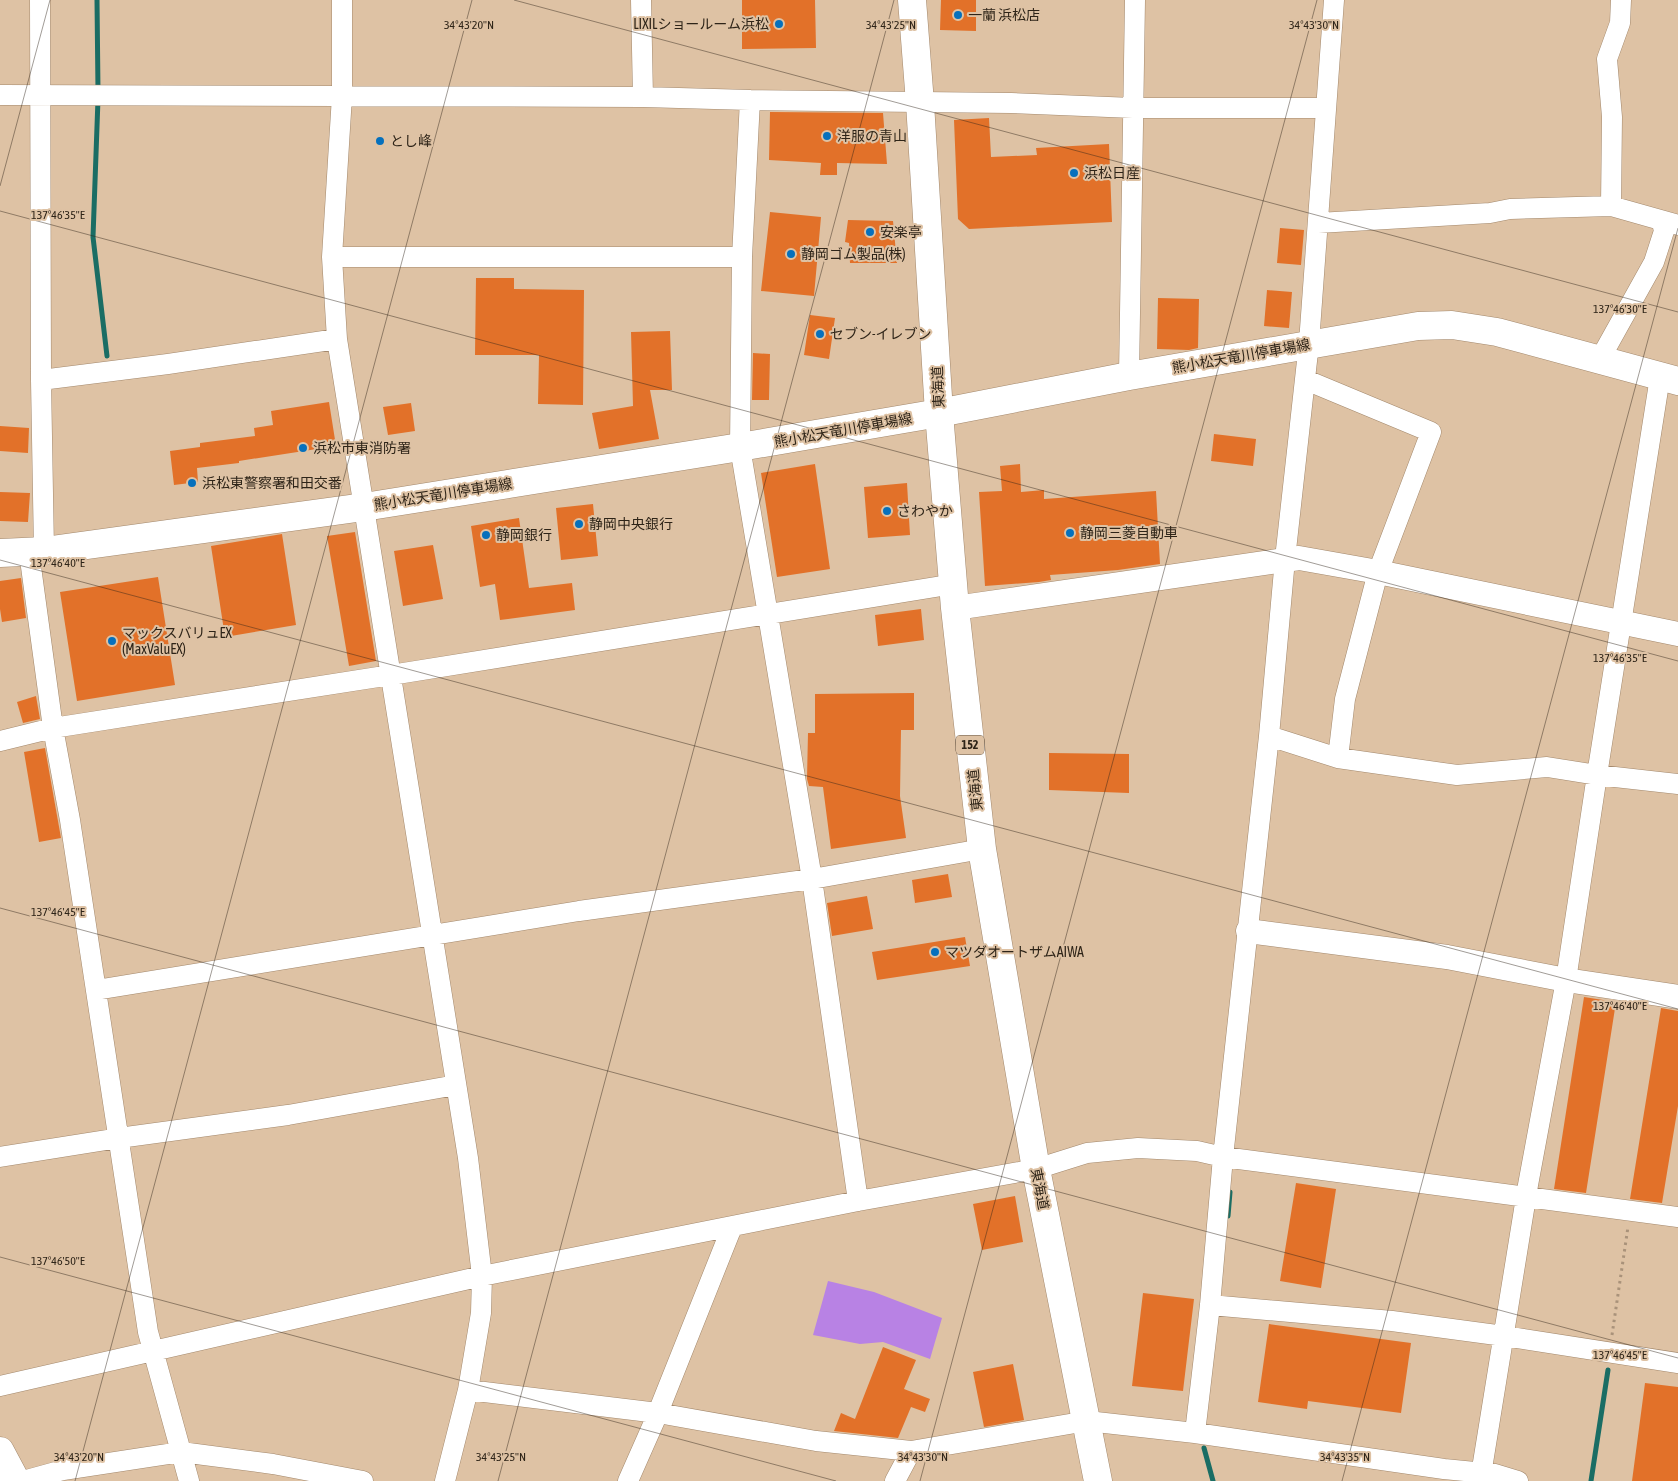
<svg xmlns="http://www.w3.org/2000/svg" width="1678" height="1481" font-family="'Asap Condensed','Noto Sans JP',sans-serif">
	<rect width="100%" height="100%" fill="#dec2a4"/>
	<path fill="#b882e4" d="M828,1281L874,1292L942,1318L930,1359L883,1342L860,1344L813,1335Z"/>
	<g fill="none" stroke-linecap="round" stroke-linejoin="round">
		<path stroke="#1a6d64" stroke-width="5" d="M97,0L98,91
			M98,99L93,237L107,356
			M1228,1216L1230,1192
			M1204,1448L1213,1481
			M1591,1481L1608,1370"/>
	</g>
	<path fill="#e27129" d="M742,0H815L816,48L742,49Z
		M941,0H976V31L940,30Z
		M770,112L883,113L887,164L837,163V175H820L821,163L769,160Z
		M989,118L991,157L1037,155L1036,148L1109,144L1112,222L969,229L958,219L954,120Z
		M770,212L821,217L814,296L761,291Z
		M848,220L893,221L897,263H850L849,243L845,242Z
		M1280,228L1304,230L1301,265L1277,263Z
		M476,278H514V289L584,290L583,405L538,404L539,355H475Z
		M1267,290L1292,292L1289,328L1264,326Z
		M1158,298L1199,299L1198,348L1189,350L1157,349Z
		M810,315L835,318L829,359L804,355Z
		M670,331L672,390H650L659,439L599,449L592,413L633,406L631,332Z
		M753,353L770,354L769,400H752Z
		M329,402L336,446L239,461V463L197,468L198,482L174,485L170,451L200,447V443L255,436L254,428L273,425L271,411Z
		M411,403L415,431L388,435L383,407Z
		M0,426L29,428L28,453L0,451Z
		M1214,434L1256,439L1253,466L1211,461Z
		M815,464L830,569L777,577L761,473Z
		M1020,464L1021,492L1044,490V499L1156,491L1160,564L1118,570L1050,575L1051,580L1039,582L985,586L979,492L1002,491L1000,466Z
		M907,483L910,535L868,538L864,487Z
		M0,492L30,493L28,522L0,521Z
		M593,504L598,556L561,560L556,508Z
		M519,518L529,588L572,583L575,610L500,620L495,584L480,587L471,526Z
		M355,532L376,661L349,666L327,536Z
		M282,534L296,625L225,637L211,546Z
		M433,545L443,599L403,606L394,551Z
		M158,577L175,685L77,701L60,592Z
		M21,578L26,618L2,622L0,609V581Z
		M921,609L924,640L878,646L875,615Z
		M914,693V730H901L900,796L906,838L831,849L823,787L809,786L807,779L808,733H815V694Z
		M36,696L40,719L23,723L17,702Z
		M45,748L61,838L39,842L24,752Z
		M1049,753L1129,754V793L1049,790Z
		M948,874L952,897L915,903L912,880Z
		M867,896L873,929L832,936L827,903Z
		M965,937L970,966L877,980L872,952Z
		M1584,997L1616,1002L1586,1193L1554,1189Z
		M1661,1008L1678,1011V1106L1662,1203L1630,1199Z
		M1296,1183L1336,1189L1321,1288L1280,1281Z
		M1015,1196L1023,1242L982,1250L973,1204Z
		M1143,1293L1194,1299L1183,1391L1132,1386Z
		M1269,1324L1411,1343L1401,1413L1308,1401L1307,1409L1258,1402Z
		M883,1347L916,1360L904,1389L930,1399L925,1412L911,1407L898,1438L834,1431L841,1413L855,1419Z
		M1013,1364L1024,1420L984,1427L973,1372Z
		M1645,1383L1678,1387V1481H1632Z"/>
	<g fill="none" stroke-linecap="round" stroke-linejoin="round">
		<defs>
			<path id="minor" d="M40,0L41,380L44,551
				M342,0V96L332,257L337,339L468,1158L482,1276L481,1313L468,1390
				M641,0L643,97
				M0,95L643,97L750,100L1011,103L1133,108H1326
				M750,100L742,257L740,447L812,879L858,1201
				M1611,206L1612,117L1607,59L1620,23L1621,0
				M1318,223L1490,213L1510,209L1611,206L1678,225
				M332,257H742
				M1600,359L1654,262L1664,231L1662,222
				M1129,376L1135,0
				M41,380L168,364L337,339
				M29,552L53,728L70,820L148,1332L189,1481
				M1269,736L1338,758L1345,699L1378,572L1431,432L1306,380
				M0,741L53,728L391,675L954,584
				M1338,758L1457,775L1547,767L1597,775L1678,784
				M96,990L579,911L812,879L982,849
				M0,1157L119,1138L288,1115L456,1085
				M1210,1305L1392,1321L1504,1336L1678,1363
				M0,1386L482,1276L858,1201L1036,1169L1087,1153L1138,1148L1197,1151L1223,1157L1678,1217
				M1195,1433L1210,1305L1223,1157L1269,736L1285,559L1309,343L1334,0
				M23,1481L63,1470L181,1452L273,1464L363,1481
				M445,1481L468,1390L658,1413L816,1441L911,1451
				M628,1481L655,1420L732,1227
				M895,1481L911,1451L1087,1421L1195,1433L1444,1469L1495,1474L1518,1481
				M1480,1481L1528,1185L1566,980L1597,775L1660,377"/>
			<path id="tertiary" d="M955,608L1299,558L1378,572L1678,634
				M1248,931L1447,957L1566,980L1678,997"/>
			<path id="secondary" d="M0,553L44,551L364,507L740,447L939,413L1129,376L1418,326L1452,325L1497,332L1678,381
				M0,1451L16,1481"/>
			<path id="trunk" d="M912,0L920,103L939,413L955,608L982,849L1036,1169L1098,1481"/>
		</defs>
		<use href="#minor" stroke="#a3886c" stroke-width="21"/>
		<use href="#tertiary" stroke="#a3886c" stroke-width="25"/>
		<use href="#secondary" stroke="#a3886c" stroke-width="29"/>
		<use href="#trunk" stroke="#a3886c" stroke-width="29"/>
		<path stroke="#a9927a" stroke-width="3" stroke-dasharray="2.5 4" stroke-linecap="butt" d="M1612,1335L1628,1227"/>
		<use href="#minor" stroke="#fff" stroke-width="20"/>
		<use href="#tertiary" stroke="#fff" stroke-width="24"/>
		<use href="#secondary" stroke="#fff" stroke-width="28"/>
		<use href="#trunk" stroke="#fff" stroke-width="28"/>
	</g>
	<path fill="none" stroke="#2e2418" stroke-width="1" stroke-opacity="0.45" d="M514,0L1678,312M0,186L50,0M0,211L1678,661M0,560L1678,1009M0,908L1678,1358M0,1257L836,1481M75,1481L472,0M498,1481L894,0M920,1481L1317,0M1342,1481L1678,228"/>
	<g fill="#0670bc" stroke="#dec2a4" stroke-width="2">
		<circle cx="958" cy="15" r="5"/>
		<circle cx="779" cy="24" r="5"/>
		<circle cx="827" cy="136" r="5"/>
		<circle cx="380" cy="141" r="5"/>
		<circle cx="1074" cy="173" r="5"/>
		<circle cx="870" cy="232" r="5"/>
		<circle cx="791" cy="254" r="5"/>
		<circle cx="820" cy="334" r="5"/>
		<circle cx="303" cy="448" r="5"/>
		<circle cx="192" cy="483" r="5"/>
		<circle cx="887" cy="511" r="5"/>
		<circle cx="579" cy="524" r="5"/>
		<circle cx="1070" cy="533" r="5"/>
		<circle cx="486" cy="535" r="5"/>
		<circle cx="112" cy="641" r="5"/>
		<circle cx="935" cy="952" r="5"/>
	</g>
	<g text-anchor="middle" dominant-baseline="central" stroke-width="4" stroke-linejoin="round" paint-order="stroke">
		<rect fill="#dec2a4" stroke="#635342" stroke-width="1" x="956" y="735.5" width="28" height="19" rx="4"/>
		<g font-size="12" font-weight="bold" fill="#2e2418">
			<text x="970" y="745">152</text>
		</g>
		<g font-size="14" fill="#2e2418" stroke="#dec2a4" text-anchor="start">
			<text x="968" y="15">一蘭 浜松店</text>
			<text x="769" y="24" text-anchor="end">LIXILショールーム浜松</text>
			<text x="837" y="136">洋服の青山</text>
			<text x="390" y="141">とし峰</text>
			<text x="1084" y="173">浜松日産</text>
			<text x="880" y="232">安楽亭</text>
			<text x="801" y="254">静岡ゴム製品(株)</text>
			<text x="830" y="334">セブン-イレブン</text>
			<text x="313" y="448">浜松市東消防署</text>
			<text x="202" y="483">浜松東警察署和田交番</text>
			<text x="897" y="511">さわやか</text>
			<text x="589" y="524">静岡中央銀行</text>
			<text x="1080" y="533">静岡三菱自動車</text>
			<text x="496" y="535">静岡銀行</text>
			<text x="122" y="633">マックスバリュEX<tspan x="122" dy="16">(MaxValuEX)</tspan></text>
			<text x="945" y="952">マツダオートザムAIWA</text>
		</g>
		<g font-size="14" fill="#2e2418" stroke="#dec2a4">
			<text transform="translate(1241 356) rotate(-10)">熊小松天竜川停車場線</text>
			<text transform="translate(938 387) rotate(-93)">東海道</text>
			<text transform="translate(843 430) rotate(-10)">熊小松天竜川停車場線</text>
			<text transform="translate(443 494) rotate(-9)">熊小松天竜川停車場線</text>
			<text transform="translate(975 790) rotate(-96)">東海道</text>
			<text transform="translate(1040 1189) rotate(79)">東海道</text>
		</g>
	</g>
	<g font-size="12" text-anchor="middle" fill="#2e2418" stroke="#dec2a4" stroke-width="4" stroke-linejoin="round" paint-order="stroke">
		<text x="469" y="29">34°43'20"N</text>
		<text x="891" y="29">34°43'25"N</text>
		<text x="1314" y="29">34°43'30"N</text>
		<text x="58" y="219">137°46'35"E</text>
		<text x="1620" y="313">137°46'30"E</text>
		<text x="58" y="567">137°46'40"E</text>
		<text x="1620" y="662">137°46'35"E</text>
		<text x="58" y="916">137°46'45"E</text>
		<text x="1620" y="1010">137°46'40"E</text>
		<text x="58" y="1265">137°46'50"E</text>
		<text x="1620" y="1359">137°46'45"E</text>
		<text x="79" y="1461">34°43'20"N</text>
		<text x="501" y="1461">34°43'25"N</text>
		<text x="923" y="1461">34°43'30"N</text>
		<text x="1345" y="1461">34°43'35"N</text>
	</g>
</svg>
